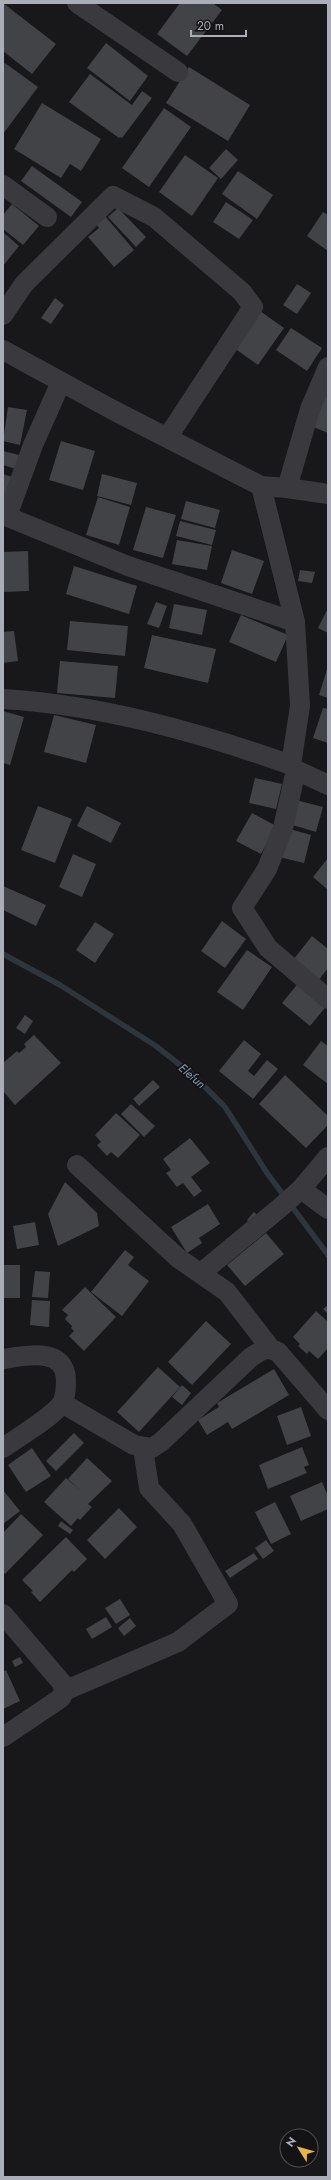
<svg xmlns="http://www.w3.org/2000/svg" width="331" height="2180" font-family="Jost,sans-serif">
	<rect width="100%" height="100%" fill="#181719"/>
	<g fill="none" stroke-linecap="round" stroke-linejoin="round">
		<path stroke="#2e363d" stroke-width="5.5" d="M3,954L60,985L156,1046L194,1076L225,1107L267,1173L328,1255"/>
	</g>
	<path fill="#424346" d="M3,3L56,44L32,74L3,51Z
		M180,3H213L222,10L187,56L157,34Z
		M106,43L148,76L130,101L87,68Z
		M5,63L38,87L3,134V65Z
		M189,67L250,105L228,141L166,103Z
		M90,74L132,105L142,91L152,98L122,138L120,137L119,138L69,102Z
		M42,103L101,139L81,171L70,164L61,178L14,149Z
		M164,108L191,127L149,187L122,168Z
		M226,149L238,160L221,179L209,168Z
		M185,155L218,178L192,216L159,192Z
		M32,166L82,202L71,217L21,181Z
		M238,171L273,195L257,219L222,194Z
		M226,202L253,220L239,239L213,222Z
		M12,204L39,226L23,245L3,229V215Z
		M118,208L146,237L136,247L108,217Z
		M323,212L328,215V251L307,236Z
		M105,216L134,250L114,267L88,237L99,228L96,224Z
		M3,232L19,246L3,266Z
		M297,284L311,293L297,314L283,305Z
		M55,298L64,305L51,324L41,318Z
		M260,311L284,328L258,365L234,348Z
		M291,328L322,348L307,371L276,350Z
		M328,390V433L313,427Z
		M8,407L27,410L20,445L3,441Z
		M61,441L95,451L83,490L49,480Z
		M3,451L23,456L19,470L3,465Z
		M3,474L12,477L3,501Z
		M102,474L137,483L131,505L97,496Z
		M98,497L130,507L119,545L86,535Z
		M186,501L220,510L215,528L181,519Z
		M146,507L176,515L163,558L133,550Z
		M180,521L216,530L212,545L176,536Z
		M177,540L212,546L207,570L172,564Z
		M232,550L264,561L252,594L221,583Z
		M28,551L29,591L3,592V552Z
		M74,566L137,586L129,614L66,594Z
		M300,570L315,572L312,583L298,581Z
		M156,602L167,606L159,628L147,624Z
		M174,604L207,610L202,635L169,628Z
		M328,608V633L318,628Z
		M241,615L288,635L276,662L229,642Z
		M70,621L128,626L125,656L67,650Z
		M14,631L18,661L3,663V632Z
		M152,635L216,649L208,683L144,668Z
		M60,661L118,666L115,698L57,693Z
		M328,666V698L319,695Z
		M323,708L328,709V743L313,738Z
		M3,711L24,717L10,765L3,763Z
		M54,715L96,725L86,763L44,752Z
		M255,778L282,784L276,809L249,803Z
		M296,800L323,807L316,832L289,824Z
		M38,806L72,819L55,863L21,850Z
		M87,806L121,823L111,843L77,826Z
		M252,813L276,826L261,854L236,841Z
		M286,828L311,835L304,863L279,857Z
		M73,854L96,864L82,897L59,887Z
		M328,858V890L313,877Z
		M3,886L46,905L36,926L3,910Z
		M222,921L246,939L225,968L201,951Z
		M95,922L114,934L95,963L76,950Z
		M312,936L328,949V968L315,985L289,965Z
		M247,950L272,967L243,1010L217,992Z
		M300,981L328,1004L310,1026L282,1003Z
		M25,1015L33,1021L25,1034L16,1028Z
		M34,1035L61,1063L15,1105L3,1091V1063L17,1051L19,1053L26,1047L24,1044Z
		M244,1040L261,1054L248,1071L254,1076L267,1060L278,1069L253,1099L219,1071Z
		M321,1041L328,1046V1084L303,1065Z
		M285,1075L328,1116V1125L306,1148L259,1104Z
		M153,1080L160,1087L139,1106L133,1099Z
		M131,1104L155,1126L144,1137L121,1114Z
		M116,1113L140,1135L118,1158L111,1152L107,1156L97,1145L101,1142L95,1135Z
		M190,1138L210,1163L191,1177L202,1191L194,1197L183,1183L177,1187L166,1173L171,1170L163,1159Z
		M65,1182L97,1213L99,1226L58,1246L48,1214Z
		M208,1204L220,1224L199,1238L202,1243L187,1253L171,1227Z
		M254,1212L259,1217L251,1224L247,1220Z
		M35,1222L39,1245L17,1249L13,1226Z
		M266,1233L284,1254L245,1286L227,1265Z
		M125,1250L134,1257L128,1265L149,1281L122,1316L91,1292Z
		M3,1265H20V1298H3Z
		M35,1271L50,1272L48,1298L32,1297Z
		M85,1287L116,1317L84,1351L69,1336L74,1331L71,1328L72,1326L65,1319L68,1315L62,1310Z
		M32,1300L50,1301L49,1327L30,1325Z
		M328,1305V1314L323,1309Z
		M316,1311L328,1322V1348L318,1359L309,1351L307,1354L298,1346L300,1344L293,1337Z
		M206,1321L231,1344L192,1385L168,1362Z
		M158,1367L180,1387L139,1432L117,1412Z
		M274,1369L289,1395L232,1429L228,1422L207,1435L198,1420L219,1407L217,1403Z
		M182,1385L191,1393L182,1405L172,1397Z
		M301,1407L311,1436L287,1445L277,1416Z
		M74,1433L84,1443L56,1471L46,1461Z
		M302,1447L309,1465L304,1467L307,1473L268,1489L259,1465Z
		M32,1448L51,1476L26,1492L8,1465Z
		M87,1458L112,1481L88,1504L92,1507L80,1520L78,1518L71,1526L44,1502L66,1478L82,1492L68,1479Z
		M322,1482L328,1496V1509L301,1521L290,1496Z
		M3,1490L20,1511L3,1524Z
		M275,1502L291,1534L271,1544L255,1512Z
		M119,1508L137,1527L105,1559L87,1540Z
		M21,1514L43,1535L5,1574L3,1572V1533Z
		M61,1521L73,1530L70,1534L58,1526Z
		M66,1537L87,1559L74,1572L72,1570L40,1602L31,1592L33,1591L22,1580Z
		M266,1540L274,1551L263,1559L255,1548Z
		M254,1553L258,1559L230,1578L225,1571Z
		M120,1599L130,1615L116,1624L105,1608Z
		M106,1617L112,1627L92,1639L86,1629Z
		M130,1618L136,1626L124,1636L118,1628Z
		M20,1657L23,1663L15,1667L12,1661Z
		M6,1670L20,1701L3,1709V1672Z"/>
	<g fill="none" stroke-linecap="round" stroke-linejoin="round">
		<path stroke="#39393e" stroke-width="20" d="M77,3L178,72
			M3,185L47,217
			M3,315L24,284L113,196L154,217L242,292L253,307L167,438
			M3,350L111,409L261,486L287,488L328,494
			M261,486L295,622L300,706L291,765
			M287,488L310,409L328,367
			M3,515L128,566L295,622
			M7,516L33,445L61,382
			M3,699C102,705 198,732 291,765L296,770L328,785
			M296,770L283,828L267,869L242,908L268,948L328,999
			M328,1157L301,1189L328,1209
			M77,1165L178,1258L227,1292L271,1349
			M201,1273L282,1206L301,1189
			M3,1359C25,1356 64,1346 66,1379C66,1387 66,1396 62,1403C53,1417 18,1437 3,1448
			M62,1403L134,1445L152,1448L161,1442L250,1358C260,1351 266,1346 278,1352L328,1410
			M3,1614L62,1683L64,1691L61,1698L3,1737
			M64,1691L178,1642L228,1604L182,1524L149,1488L143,1448"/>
	</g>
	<g text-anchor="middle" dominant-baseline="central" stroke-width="3.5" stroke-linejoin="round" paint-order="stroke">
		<g font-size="12" font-style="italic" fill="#849ab1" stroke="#131214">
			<text transform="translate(192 1076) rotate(41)">Elefun</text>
		</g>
	</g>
	<rect width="331" height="2180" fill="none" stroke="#abaeb8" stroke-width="8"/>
	<g transform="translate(299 2148) rotate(307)"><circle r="19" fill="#131214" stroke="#505056"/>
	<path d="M0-3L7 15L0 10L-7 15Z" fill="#e7b642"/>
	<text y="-6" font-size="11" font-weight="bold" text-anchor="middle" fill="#abaeb8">N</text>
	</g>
	<path d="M191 30v6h55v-6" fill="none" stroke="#abaeb8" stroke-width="2"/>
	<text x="197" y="30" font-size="12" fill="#abaeb8" stroke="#131214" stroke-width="3" paint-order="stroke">20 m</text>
</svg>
